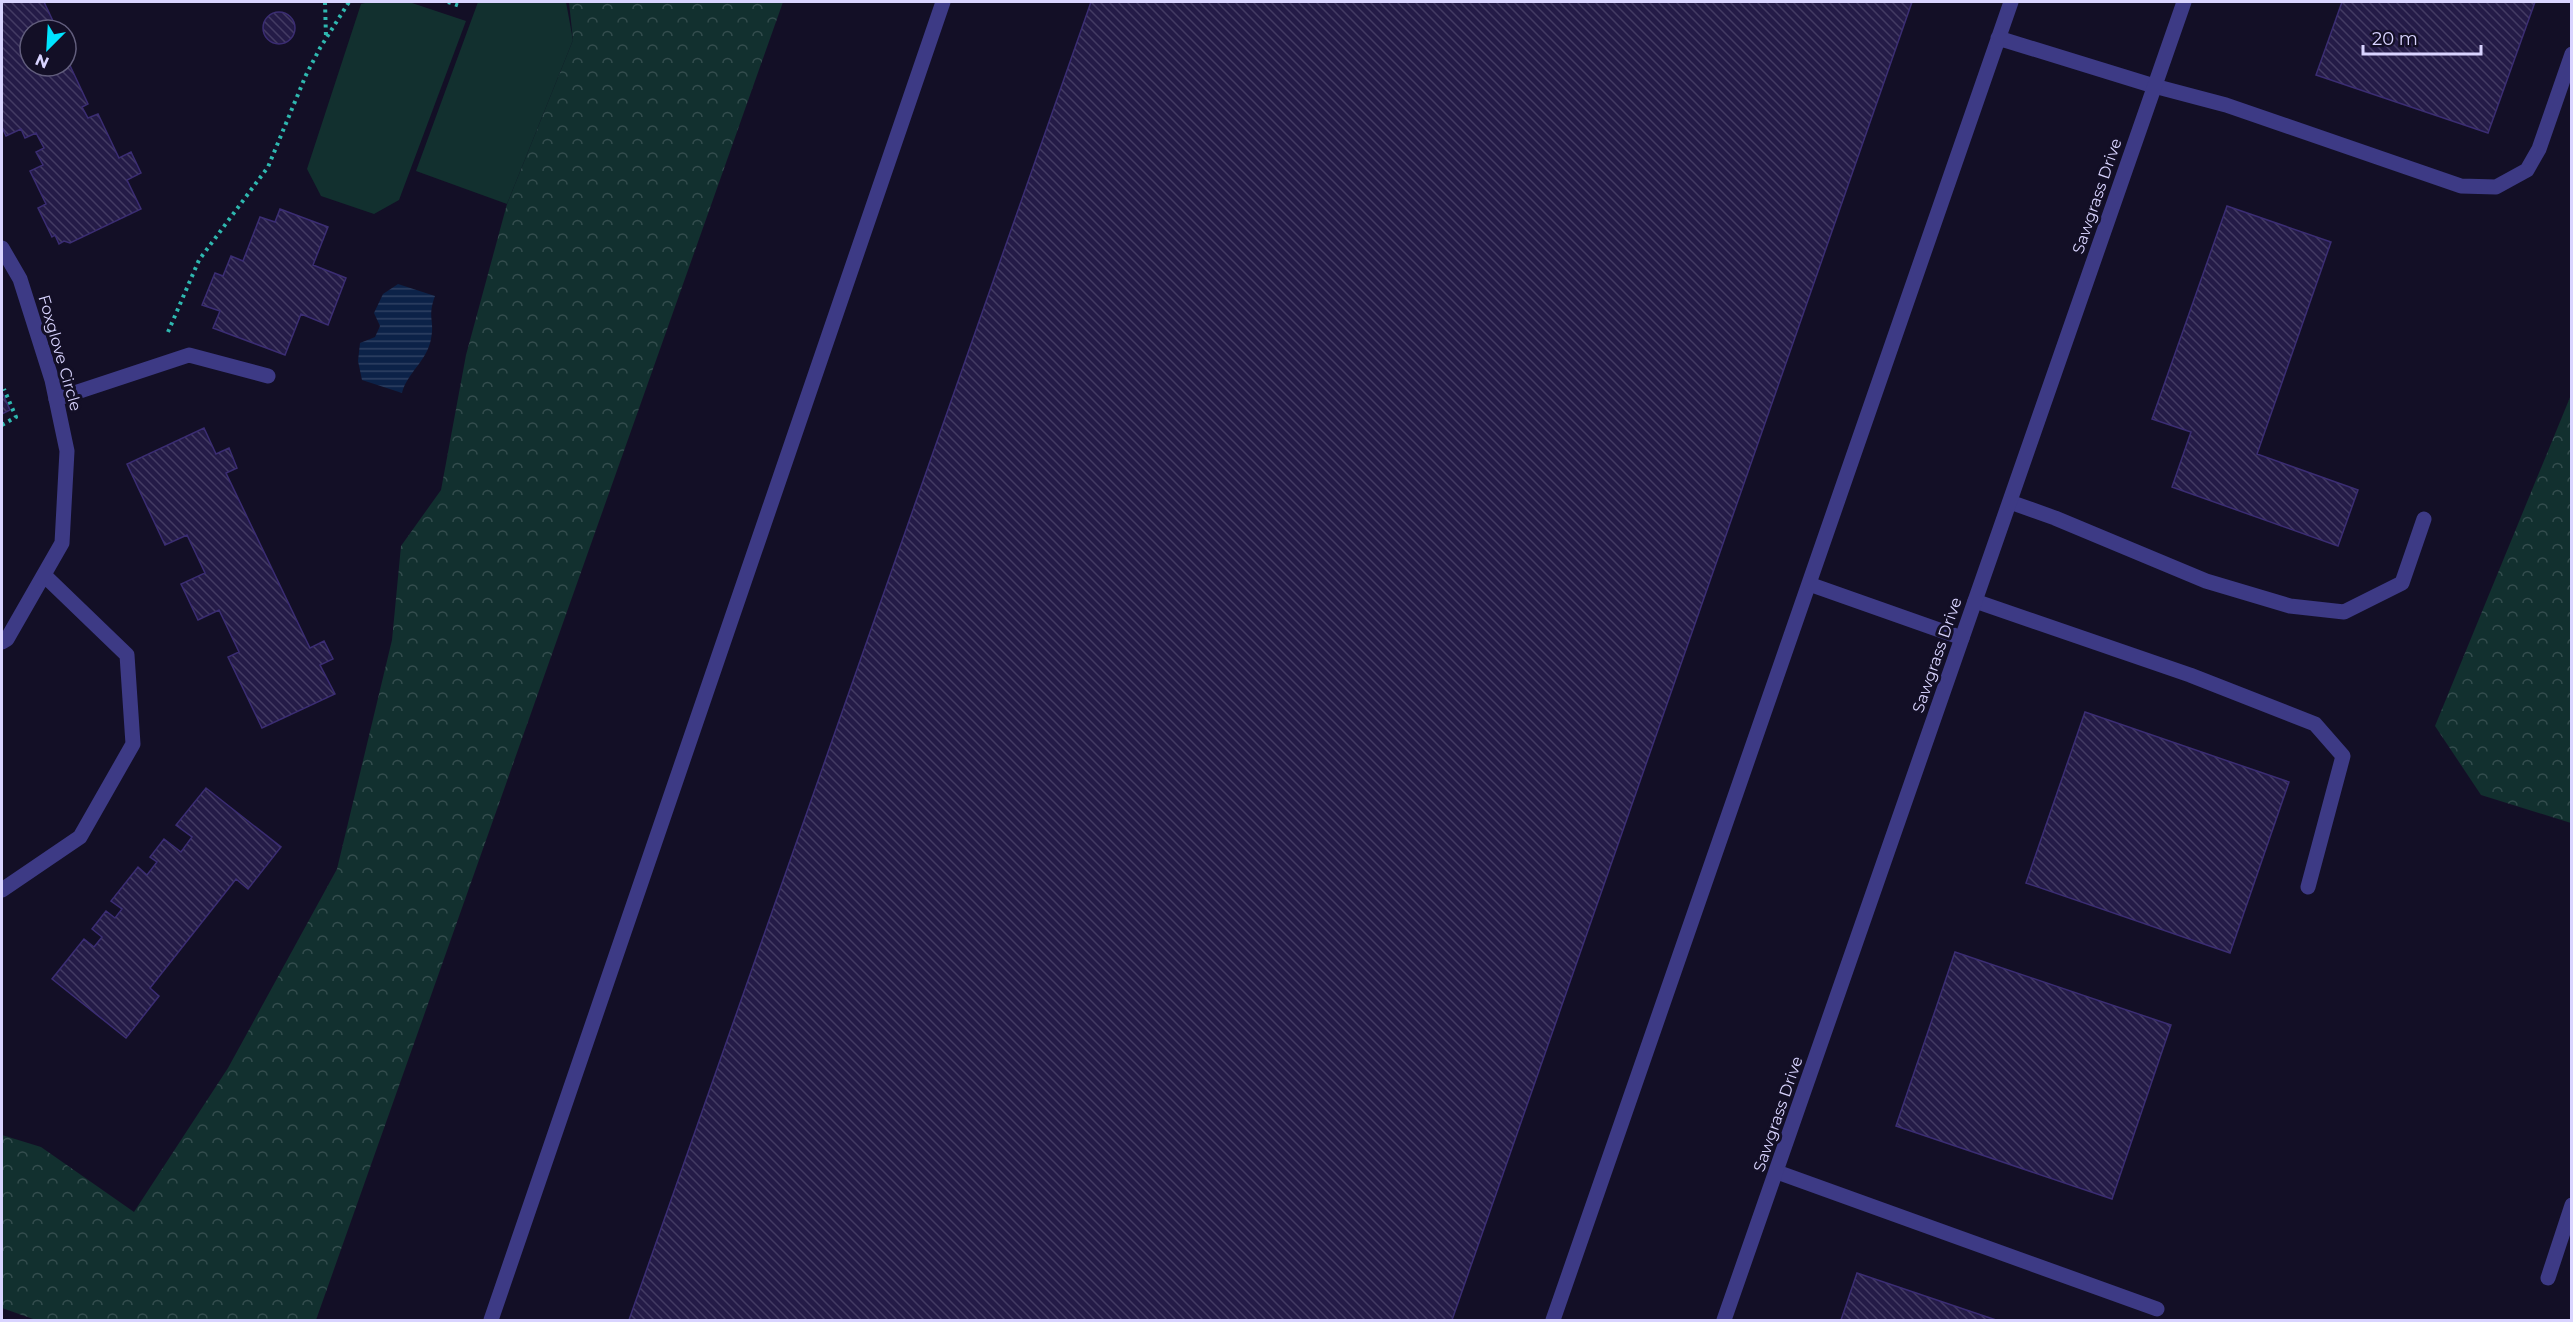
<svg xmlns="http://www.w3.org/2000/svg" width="2573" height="1322" font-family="Montserrat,sans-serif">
	<defs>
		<pattern id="forest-crowns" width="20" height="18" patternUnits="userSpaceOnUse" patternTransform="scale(1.5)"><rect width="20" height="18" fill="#12302f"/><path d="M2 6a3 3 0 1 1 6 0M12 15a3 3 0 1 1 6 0" fill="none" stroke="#344d4e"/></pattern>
		<pattern id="water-rules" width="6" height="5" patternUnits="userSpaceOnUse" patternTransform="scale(1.5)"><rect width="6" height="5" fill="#0c2248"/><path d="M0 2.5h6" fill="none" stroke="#2f4163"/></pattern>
		<pattern id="building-back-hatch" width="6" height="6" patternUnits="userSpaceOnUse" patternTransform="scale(1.5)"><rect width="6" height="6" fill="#241b47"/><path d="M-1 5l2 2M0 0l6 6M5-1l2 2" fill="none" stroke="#433b63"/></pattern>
	</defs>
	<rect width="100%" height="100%" fill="#130f26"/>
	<path fill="url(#forest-crowns)" d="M569,2H783L316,1320H36L2,1308V1135L41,1147L134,1212L228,1068L337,869L392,640L401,546L441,490L466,355L507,204L573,40Z
		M2571,395L2572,823H2571L2481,795L2435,726Z"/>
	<path fill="#12302f" d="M369,2H409L466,21L399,200L374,214L321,196L307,169L361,4Z
		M478,2H566L573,40L507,204L416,171Z"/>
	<path fill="url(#water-rules)" d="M398,284L435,296C427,317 435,321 431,339C427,361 407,373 402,393L362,380L358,361L360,343L375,337L380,326L374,313L383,294Z"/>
	<path fill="url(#building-back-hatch)" stroke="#3b2d73" stroke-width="1.5" d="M2,2H44L53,21L45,24L48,30H30V66H66V57L88,104L82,107L88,118L98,114L119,158L131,152L141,173L127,180L141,209L70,243L64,241L59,244L55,235L52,237L38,208L46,204L30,171L43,165L36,152L44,148L36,133L25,138L21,129L6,136L2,127Z
		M1091,2H1912L1452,1320H629Z
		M2342,2H2535L2488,133L2316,75Z
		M263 28a16 16 0 1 1 32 0a16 16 0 1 1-32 0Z
		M2227,206L2331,242L2257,454L2358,490L2338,546L2172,487L2191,432L2152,419Z
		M280,209L328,227L313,265L346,278L328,325L301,314L285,355L213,328L220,311L202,305L215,273L223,276L231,256L243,261L260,217L275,222Z
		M2,392L10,410L2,414Z
		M204,428L216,454L229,448L237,468L226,473L310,648L324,641L333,659L320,665L335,694L262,728L228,657L239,652L219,610L198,620L181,584L205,573L187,535L165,545L127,464Z
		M2085,712L2289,782L2230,953L2026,883Z
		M206,788L281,847L248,889L236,879L150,988L159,996L126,1038L52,979L84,939L94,947L102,937L92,929L106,911L115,918L122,909L111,901L138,867L147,875L157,862L150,857L164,839L181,852L192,837L176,825Z
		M1955,952L2171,1025L2112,1199L1896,1126Z
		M1857,1273L1996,1320H1841Z"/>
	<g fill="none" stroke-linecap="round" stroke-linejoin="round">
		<path stroke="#2fb8b0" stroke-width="4" stroke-dasharray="3 4.5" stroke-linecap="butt" d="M325,2L326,37
			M448,2L460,6
			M168,332L199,260L268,167L306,75L320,48L349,2
			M2,425L16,417L4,389"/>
		<path stroke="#3d3a85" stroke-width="15" d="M1998,38L2154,86L2226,105L2461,186L2496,187L2527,170L2539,149L2572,54
			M56,399L189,355L268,376
			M2010,502L2055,518L2206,581L2290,606L2344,612L2402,583L2424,519
			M1809,584L1962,638
			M1975,601L2190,675L2315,724L2343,756L2308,887
			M1777,1172L2157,1309
			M2548,1278L2572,1205
			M491,1320L943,2
			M1553,1320L2011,2"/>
		<path stroke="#3d3a85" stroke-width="15" d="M2,248L20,279L52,380L67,451L62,543L7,639L2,642
			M2,890L80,837L133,744L127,655L44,575
			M1724,1320L2184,2"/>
	</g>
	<g text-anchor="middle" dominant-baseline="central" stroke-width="6" stroke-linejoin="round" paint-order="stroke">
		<g font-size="16" fill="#d9d4ff" stroke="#130f26">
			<text transform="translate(2097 196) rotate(-71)">Sawgrass Drive</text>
			<text transform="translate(60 353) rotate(74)">Foxglove Circle</text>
			<text transform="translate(1937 655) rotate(-71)">Sawgrass Drive</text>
			<text transform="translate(1778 1114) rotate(-71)">Sawgrass Drive</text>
		</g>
	</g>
	<rect width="2573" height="1322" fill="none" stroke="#d9d4ff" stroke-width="6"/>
	<g transform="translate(48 48) rotate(204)"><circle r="28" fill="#130f26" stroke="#625e7d" stroke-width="1.5"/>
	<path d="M0-4.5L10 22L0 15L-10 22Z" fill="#00e5ff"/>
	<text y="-9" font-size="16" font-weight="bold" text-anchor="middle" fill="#d9d4ff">N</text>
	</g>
	<path d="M2363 45v9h118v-9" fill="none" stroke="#d9d4ff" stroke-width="3"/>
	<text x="2372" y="45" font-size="18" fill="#d9d4ff" stroke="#130f26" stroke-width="4.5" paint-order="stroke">20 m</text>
</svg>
